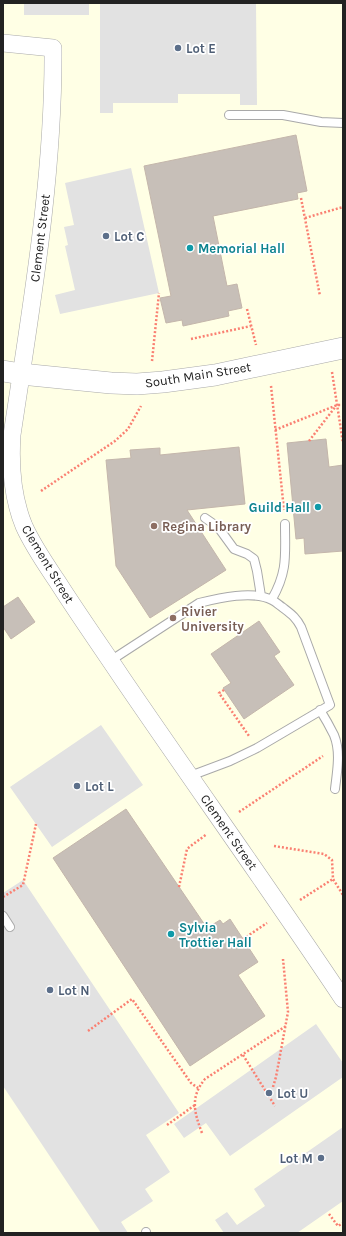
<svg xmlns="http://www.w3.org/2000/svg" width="346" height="1236" font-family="Karla,sans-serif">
	<rect width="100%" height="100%" fill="#f2efe9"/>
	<path fill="#ffffe5" d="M3,3H343V1233H3Z"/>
	<path fill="#e2e2e2" d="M24,3H89V15H24Z
		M100,3H256L257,105H240V94H178V103H113V113H100Z
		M131,168L159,293L60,314L55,295L75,290L65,246L68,245L64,227L74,225L65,183Z
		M101,725L143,785L52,847L10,787Z
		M23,880L179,1113L146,1135L170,1172L145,1189L153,1201L121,1222L128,1233H101L3,1086V893Z
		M316,1024L343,1063V1077L230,1156L206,1123L184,1138L174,1124Z
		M343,1127V1201L297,1233H224L215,1220L227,1212L237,1225L265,1206L254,1189Z"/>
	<path fill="#c7bfb8" stroke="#c4b6ab" d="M296,135L307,191L297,193L298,199L213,216L227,286L237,284L242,308L228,311L229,316L183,326L182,320L166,323L160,298L171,296L144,166Z
		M326,439L329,467L343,465V551L305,554L304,538L296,539L287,443Z
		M239,447L245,504L187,510L226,570L150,618L116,566L106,460L131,458L130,450L160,448V455Z
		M18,597L35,622L11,639L3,627V607Z
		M259,621L280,652L274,656L294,685L244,719L223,688L231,683L211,654Z
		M126,809L207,928L220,920L223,924L230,919L258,962L238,975L265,1016L190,1066L53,858Z"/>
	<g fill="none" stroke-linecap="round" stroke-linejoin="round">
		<defs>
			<path id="service" d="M229,115H283L321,122L343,123
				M205,518L218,527L234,549L247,554L254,559L257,571L261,596
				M272,599C288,571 285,555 285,524
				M110,661L199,603C219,598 253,590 272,600C276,602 279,605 282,607C291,614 296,617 301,627L330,705L257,748L230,761L190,776
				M320,710C325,718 330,727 334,735C341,752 337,771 335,789
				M3,916L10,927
				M146,1232V1233"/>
			<path id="minor" d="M3,43L53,48C54,178 31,307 12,435C10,466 12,497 24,526C33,546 45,563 57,581C78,614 100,645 122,678C195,785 271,891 343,999"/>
			<path id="tertiary" d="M3,371L21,374L111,383L137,384L163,382L215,375L343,348"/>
		</defs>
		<use href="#service" stroke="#a9a9a9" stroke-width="10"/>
		<use href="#minor" stroke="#a9a9a9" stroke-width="18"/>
		<use href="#tertiary" stroke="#a9a9a9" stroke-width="22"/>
		<path stroke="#fa8072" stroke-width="2.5" stroke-dasharray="2 2" stroke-linecap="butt" d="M301,198L320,296
			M305,218L343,207
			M247,309L256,345
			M191,339L251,326
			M152,361L159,293
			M332,372L343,443
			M271,386L284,510
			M275,430L337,405H343
			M309,441L336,406
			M41,491L115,441L128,429L141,406
			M224,690L219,693L249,736
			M239,812L323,756
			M274,846L324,854L332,860L333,879L343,895
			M179,887L187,849L192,845L207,834
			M3,897L23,885L36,824
			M300,900L333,879
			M243,939L267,923
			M88,1031L132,999L191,1083L198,1088
			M243,1055L275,1106
			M273,1087L276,1077L288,1012L283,959
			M167,1125L195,1105
			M202,1133C194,1112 190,1097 205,1079L286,1026
			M329,1214L338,1226L343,1223"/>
		<use href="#service" stroke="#fff" stroke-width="8"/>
		<use href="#minor" stroke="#fff" stroke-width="17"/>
		<use href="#tertiary" stroke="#fff" stroke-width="21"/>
	</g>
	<g fill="#5c6f8a" stroke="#fff" stroke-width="1.5">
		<circle cx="178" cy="48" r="4"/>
		<circle cx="106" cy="236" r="4"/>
		<circle cx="77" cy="786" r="4"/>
		<circle cx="50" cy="990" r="4"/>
		<circle cx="269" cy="1093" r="4"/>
		<circle cx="321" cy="1158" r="4"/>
	</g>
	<g fill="#0f9aa8" stroke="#fff" stroke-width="1.5">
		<circle cx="190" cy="248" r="4"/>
		<circle cx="318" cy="507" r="4"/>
		<circle cx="171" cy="934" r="4"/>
	</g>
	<g fill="#8d6e63" stroke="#fff" stroke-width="1.5">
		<circle cx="154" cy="526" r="4"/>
		<circle cx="173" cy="618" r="4"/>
	</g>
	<g text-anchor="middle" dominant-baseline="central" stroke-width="3.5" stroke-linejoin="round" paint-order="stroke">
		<g font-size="13" font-weight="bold" fill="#4e5e75" stroke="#fff" text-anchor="start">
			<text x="186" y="48">Lot E</text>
			<text x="114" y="236">Lot C</text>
			<text x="85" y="786">Lot L</text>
			<text x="58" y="990">Lot N</text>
			<text x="277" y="1093">Lot U</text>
			<text x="313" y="1158" text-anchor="end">Lot M</text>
		</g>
		<g font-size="13" fill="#222" stroke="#fff">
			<text transform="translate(40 238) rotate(-83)">Clement Street</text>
			<text transform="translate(198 375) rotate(-9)">South Main Street</text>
			<text transform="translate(48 564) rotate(59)">Clement Street</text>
			<text transform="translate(229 832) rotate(55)">Clement Street</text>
		</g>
		<g font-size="13" font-weight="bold" fill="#0d838f" stroke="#fff" text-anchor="start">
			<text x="198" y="248">Memorial Hall</text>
			<text x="310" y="507" text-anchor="end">Guild Hall</text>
			<text x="179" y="927">Sylvia<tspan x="179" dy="15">Trottier Hall</tspan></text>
		</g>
		<g font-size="13" font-weight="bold" fill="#785e54" stroke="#fff" text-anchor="start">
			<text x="162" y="526">Regina Library</text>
			<text x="181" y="611">Rivier<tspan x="181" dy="15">University</tspan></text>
		</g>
	</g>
	<rect width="346" height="1236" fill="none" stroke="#222222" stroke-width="8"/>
</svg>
